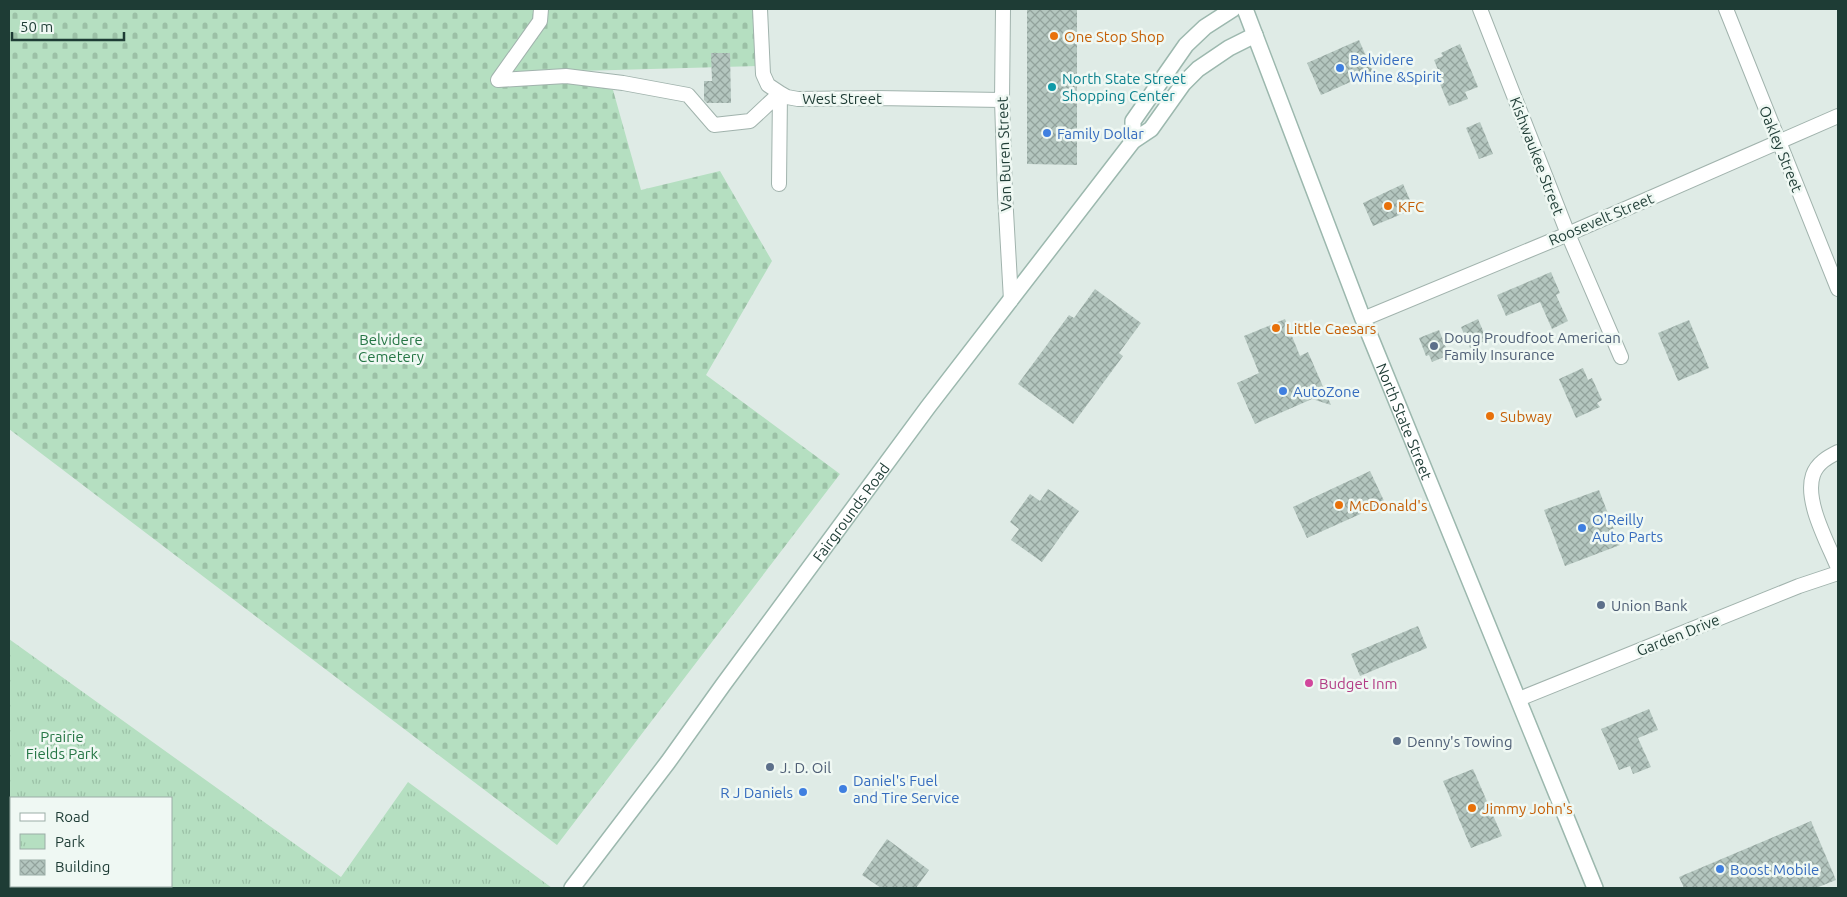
<svg xmlns="http://www.w3.org/2000/svg" width="1847" height="897" font-family="Ubuntu,sans-serif">
	<defs>
		<pattern id="cemetery-stones" width="16" height="16" patternUnits="userSpaceOnUse" patternTransform="scale(1.25)"><rect width="16" height="16" fill="#b5dfc1"/><path d="M2 7V4a2 2 0 0 1 4 0v3zM10 15v-3a2 2 0 0 1 4 0v3z" fill="#9bc0a6"/></pattern>
		<pattern id="park-tufts" width="24" height="20" patternUnits="userSpaceOnUse" patternTransform="scale(1.25)"><rect width="24" height="20" fill="#b5dfc1"/><path d="M3 7l-1-3M5 7V3M7 7l1-3M15 17l-1-3M17 17v-4M19 17l1-3" fill="none" stroke="#9bc0a6"/></pattern>
		<pattern id="building-cross-hatch" width="8" height="8" patternUnits="userSpaceOnUse" patternTransform="scale(1.25)"><rect width="8" height="8" fill="#b4c6bf"/><path d="M0 0l8 8M0 8l8-8" fill="none" stroke="#92a29c"/></pattern>
	</defs>
	<rect width="100%" height="100%" fill="#dfebe6"/>
	<path fill="url(#cemetery-stones)" d="M9,9H757L758,66L504,73L588,84L613,90L641,190L720,171L772,261L706,375L840,474L557,845L9,429Z"/>
	<path fill="url(#park-tufts)" fill-rule="evenodd" d="M9,639L341,877L408,782L552,888H9ZM11,798H171V886H11Z"/>
	<path fill="url(#building-cross-hatch)" d="M1027,9H1077V165L1027,164Z
		M1359,40L1373,72L1321,95L1307,63Z
		M1460,44L1478,87L1465,92L1468,99L1449,106L1438,79L1441,77L1434,60L1443,56L1441,53Z
		M711,53H730L731,103H707L704,100V81H712Z
		M1480,122L1493,154L1479,159L1466,128Z
		M1403,184L1414,209L1373,226L1363,203Z
		M1551,272L1560,293L1556,295L1568,321L1552,329L1540,302L1506,316L1497,295Z
		M1095,289L1141,323L1119,353L1123,356L1073,424L1018,384L1069,315L1074,318Z
		M1285,319L1300,356L1308,352L1331,405L1312,399L1255,424L1237,383L1259,373L1244,336Z
		M1478,319L1487,340L1470,348L1461,327Z
		M1689,320L1709,368L1678,381L1658,333Z
		M1439,330L1449,355L1432,362L1429,355L1426,356L1419,338Z
		M1583,368L1588,380L1592,378L1602,400L1597,403L1600,407L1576,418L1559,379Z
		M1370,471L1385,503L1307,538L1293,507Z
		M1048,489L1079,511L1042,562L1011,540L1019,529L1010,522L1030,494L1040,501Z
		M1599,490L1620,545L1565,566L1544,510Z
		M1418,626L1427,648L1360,676L1351,654Z
		M1649,709L1658,730L1638,738L1651,767L1633,774L1630,766L1619,770L1601,729Z
		M1473,769L1502,836L1471,848L1443,781Z
		M1811,821L1836,880L1816,888H1684L1679,877Z
		M887,839L929,870L916,888H881L862,875Z"/>
	<g fill="none" stroke-linecap="round" stroke-linejoin="round">
		<defs>
			<path id="street" d="M760,9L763,74L768,85L780,93L779,184
				M1003,9L1002,100L1005,194L1011,300
				M1480,9L1568,234L1621,357
				M1726,9L1838,289
				M498,80L566,76L623,83L688,95L714,125L750,121L780,93L787,97L798,99L876,98L1002,100
				M498,80L540,21L541,9
				M1363,319L1568,234L1838,116
				M1838,452C1828,457 1817,463 1813,475C1804,501 1828,543 1838,568
				M1519,699L1799,586L1838,573"/>
			<g id="secondary">
				<path id="s1" d="M1245,9L1363,319L1595,888"/>
				<path d="M1133,141V121L1186,45L1205,27L1233,9"/>
				<path id="s2" d="M572,888L668,762L723,685L928,407L1133,141L1151,129L1183,84L1198,69L1229,48L1255,35"/>
			</g>
		</defs>
		<use href="#street" stroke="#a1b3ad" stroke-width="16"/>
		<use href="#secondary" stroke="#9cb8ae" stroke-width="18"/>
		<use href="#street" stroke="#fff" stroke-width="14"/>
		<use href="#secondary" stroke="#fff" stroke-width="15"/>
	</g>
	<g fill="#e8710a" stroke="#eff8f3" stroke-width="2">
		<circle cx="1054" cy="36" r="5"/>
		<circle cx="1388" cy="206" r="5"/>
		<circle cx="1276" cy="328" r="5"/>
		<circle cx="1490" cy="416" r="5"/>
		<circle cx="1339" cy="505" r="5"/>
		<circle cx="1472" cy="808" r="5"/>
	</g>
	<g fill="#3f7fe0" stroke="#eff8f3" stroke-width="2">
		<circle cx="1340" cy="68" r="5"/>
		<circle cx="1047" cy="133" r="5"/>
		<circle cx="1283" cy="391" r="5"/>
		<circle cx="1582" cy="528" r="5"/>
		<circle cx="843" cy="789" r="5"/>
		<circle cx="803" cy="792" r="5"/>
		<circle cx="1720" cy="869" r="5"/>
	</g>
	<circle fill="#0f9aa8" stroke="#eff8f3" stroke-width="2" cx="1052" cy="87" r="5"/>
	<g fill="#5c6f8a" stroke="#eff8f3" stroke-width="2">
		<circle cx="1434" cy="346" r="5"/>
		<circle cx="1601" cy="605" r="5"/>
		<circle cx="1397" cy="741" r="5"/>
		<circle cx="770" cy="767" r="5"/>
	</g>
	<circle fill="#d1479c" stroke="#eff8f3" stroke-width="2" cx="1309" cy="683" r="5"/>
	<g text-anchor="middle" dominant-baseline="central" stroke-width="5" stroke-linejoin="round" paint-order="stroke">
		<g font-size="15" fill="#c56008" stroke="#eff8f3" text-anchor="start">
			<text x="1064" y="36">One Stop Shop</text>
			<text x="1398" y="206">KFC</text>
			<text x="1286" y="328">Little Caesars</text>
			<text x="1500" y="416">Subway</text>
			<text x="1349" y="505">McDonald's</text>
			<text x="1482" y="808">Jimmy John's</text>
		</g>
		<g font-size="15" fill="#366cbe" stroke="#eff8f3" text-anchor="start">
			<text x="1350" y="59">Belvidere<tspan x="1350" dy="17">Whine &amp;Spirit</tspan></text>
			<text x="1057" y="133">Family Dollar</text>
			<text x="1293" y="391">AutoZone</text>
			<text x="1592" y="519">O'Reilly<tspan x="1592" dy="17">Auto Parts</tspan></text>
			<text x="853" y="780">Daniel's Fuel<tspan x="853" dy="17">and Tire Service</tspan></text>
			<text x="793" y="792" text-anchor="end">R J Daniels</text>
			<text x="1730" y="869">Boost Mobile</text>
		</g>
		<g font-size="15" fill="#0d838f" stroke="#eff8f3" text-anchor="start">
			<text x="1062" y="78">North State Street<tspan x="1062" dy="17">Shopping Center</tspan></text>
		</g>
		<g font-size="15" fill="#1e3c35" stroke="#eff8f3">
			<text x="842" y="98">West Street</text>
			<text transform="translate(1781 149) rotate(68)">Oakley Street</text>
			<text transform="translate(1004 154) rotate(-92)">Van Buren Street</text>
			<text transform="translate(1537 156) rotate(69)">Kishwaukee Street</text>
			<text transform="translate(1601 219) rotate(-23)">Roosevelt Street</text>
			<text stroke="none"><textPath href="#s1" startOffset="442">North State Street</textPath></text>
			<text stroke="none"><textPath href="#s2" startOffset="468">Fairgrounds Road</textPath></text>
			<text transform="translate(1678 635) rotate(-22)">Garden Drive</text>
		</g>
		<g font-size="15" fill="#4e5e75" stroke="#eff8f3" text-anchor="start">
			<text x="1444" y="337">Doug Proudfoot American<tspan x="1444" dy="17">Family Insurance</tspan></text>
			<text x="1611" y="605">Union Bank</text>
			<text x="1407" y="741">Denny's Towing</text>
			<text x="780" y="767">J. D. Oil</text>
		</g>
		<g font-size="15" fill="#257645" stroke="#eff8f3">
			<text x="391" y="339">Belvidere<tspan x="391" dy="17">Cemetery</tspan></text>
			<text x="62" y="736">Prairie<tspan x="62" dy="17">Fields Park</tspan></text>
		</g>
		<g font-size="15" fill="#b23c85" stroke="#eff8f3" text-anchor="start">
			<text x="1319" y="683">Budget Inm</text>
		</g>
	</g>
	<rect width="1847" height="897" fill="none" stroke="#1e3c35" stroke-width="20"/>
	<rect x="10" y="797" width="162" height="90" fill="#eff8f3" stroke="#9bada7"/>
	<rect x="20" y="813" width="25" height="8" fill="#ffffff" stroke="#9bada7"/>
	<text x="55" y="822" font-size="15" fill="#1e3c35">Road</text>
	<rect x="20" y="834" width="25" height="15" fill="url(#park-tufts)" stroke="#9bada7"/>
	<text x="55" y="847" font-size="15" fill="#1e3c35">Park</text>
	<rect x="20" y="860" width="25" height="15" fill="url(#building-cross-hatch)" stroke="#9bada7"/>
	<text x="55" y="872" font-size="15" fill="#1e3c35">Building</text>
	<path d="M12 32v8h112v-8" fill="none" stroke="#1e3c35" stroke-width="2.5"/>
	<text x="20" y="32" font-size="15" fill="#1e3c35" stroke="#eff8f3" stroke-width="4" paint-order="stroke">50 m</text>
</svg>
